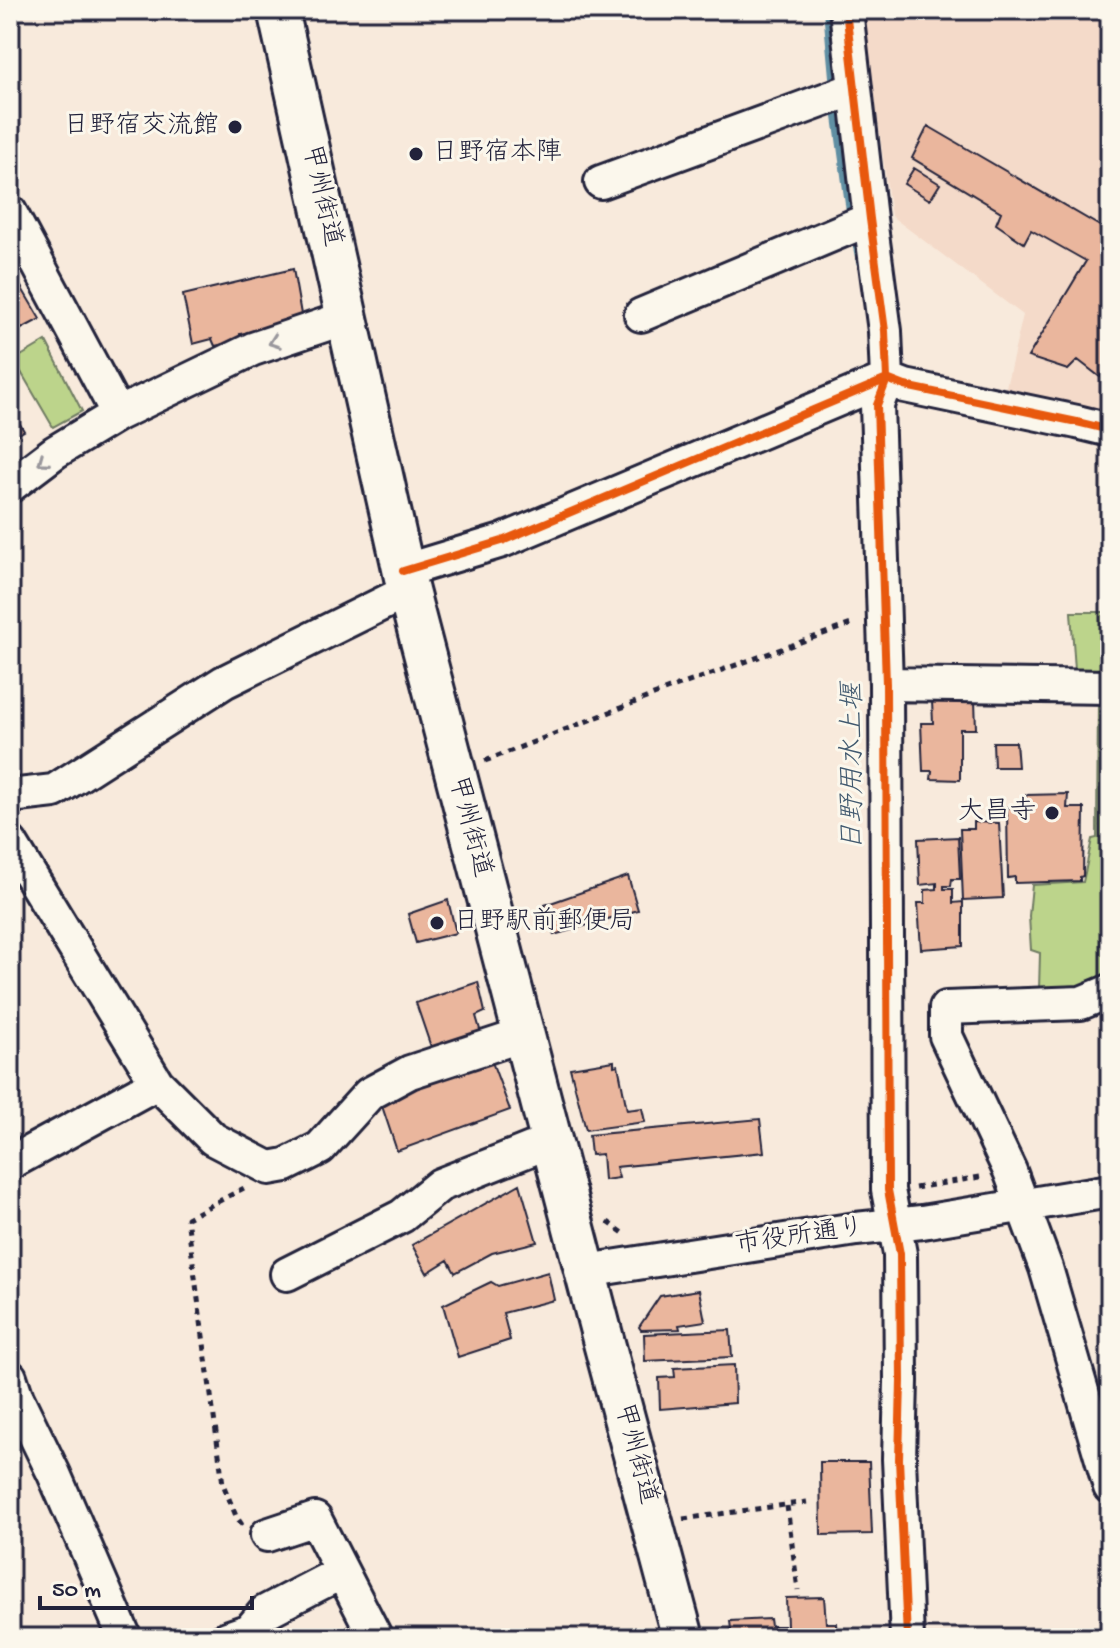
<svg xmlns="http://www.w3.org/2000/svg" width="1120" height="1648" font-family="'Gochi Hand','Klee One',sans-serif">
	<rect width="100%" height="100%" fill="#f8eadc"/>
	<filter id="ink" filterUnits="userSpaceOnUse"><feTurbulence type="fractalNoise" baseFrequency=".0125" numOctaves="2"/><feDisplacementMap in="SourceGraphic" scale="16" xChannelSelector="R" yChannelSelector="G"/><feConvolveMatrix kernelMatrix="1 2 1 2 8 2 1 2 1" color-interpolation-filters="sRGB"/></filter>
	<g filter="url(#ink)">
		<path fill="#f4dac9" d="M863,10H1110V413L1005,391L1023,315L891,216Z"/>
		<path fill="#bcd48b" stroke="#6f7b63" stroke-width="2" d="M46,341L82,411L53,427L14,360Z
			M1071,612H1110V670H1075Z
			M1098,697H1110V973C1085,990 1068,988 1039,990L1040,953L1031,950L1029,916L1032,885L1083,882L1092,839L1097,838Z"/>
		<g fill="none" stroke-linecap="round" stroke-linejoin="round">
			<path stroke="#608fa3" stroke-width="8" d="M827,10L834,88
				M835,102L851,219
				M854,232L860,262"/>
		</g>
		<path fill="#eab69d" stroke="#22223b" stroke-width="2" d="M928,126L1110,232V364L1100,377L1078,360L1068,370L1028,357L1086,261L1031,230L1024,243L996,224L1001,212L912,158Z
			M914,168L940,184L930,200L904,184Z
			M10,268L40,319L10,335Z
			M293,269L302,320L240,334L241,340L215,346L212,339L193,344L183,295Z
			M11,409L24,431L10,439V410Z
			M975,700L976,729H960V780L931,779L932,771H923L921,723H933L932,701Z
			M993,742H1016L1018,767H994Z
			M1068,794L1067,808H1084L1083,876L1080,877V881L1015,883V877L1008,878L1007,807L1025,808L1026,795Z
			M974,822L999,823L1003,898L963,900L960,829H974Z
			M958,837L960,879H952L951,886H944V889H953V903L963,902V946L921,949L918,903H925V890L937,889V883L920,885L918,839Z
			M628,876L638,910L554,935L545,905Z
			M448,900L456,933L416,943L408,914Z
			M478,982L485,1012L476,1016L481,1033L432,1050L416,1003Z
			M489,1054L510,1110L397,1151L380,1100Z
			M614,1061V1066L618,1065L627,1110L642,1108L645,1122L586,1130L570,1068Z
			M760,1119L764,1152L616,1167L619,1178L604,1180L602,1154L591,1155L589,1135Z
			M520,1184L537,1242L492,1253L455,1273L448,1260L427,1273L412,1245Z
			M1110,1222V1252L1099,1224Z
			M548,1272L554,1300L503,1313L510,1340L458,1357L443,1305L491,1282L498,1286Z
			M699,1290L705,1321L679,1325L680,1329L641,1330L639,1327L660,1296Z
			M730,1330L732,1357L645,1361L644,1334Z
			M734,1365L735,1403L660,1409L659,1378L675,1377L674,1368Z
			M820,1462H869L872,1534L821,1535Z
			M824,1597L826,1623H836L837,1638H776L775,1626H787L786,1598Z
			M770,1619L771,1626H773V1638H732L730,1621Z"/>
		<g fill="none" stroke-linecap="round" stroke-linejoin="round">
			<defs>
				<path id="minor" d="M846,10L870,219L885,331L887,379L877,405L886,684L888,1190L900,1254L901,1381L899,1459L907,1638
					M601,182L854,89
					M10,212L118,414
					M641,315L870,219
					M10,486L55,452L118,414L253,349L348,317
					M403,571L502,541L887,379L905,386L1077,422L1110,430
					M886,684L1110,687
					M10,796L54,791L224,682L408,591
					M10,842L157,1083L213,1139L269,1168L286,1165L320,1148L369,1094L410,1072L523,1035
					M1110,991L1081,1003L946,1008V1036L1010,1171L1046,1268L1110,1487
					M10,1163L157,1083
					M586,1271L856,1229L922,1222L1110,1191
					M287,1274L402,1216L440,1185L531,1149L552,1143
					M10,1377L17,1398L54,1474L125,1638
					M267,1535L315,1519L376,1638
					M227,1638L250,1630L265,1612L342,1572"/>
				<path id="major" d="M278,10L408,591L603,1339L683,1638"/>
			</defs>
			<use href="#minor" stroke="#22223b" stroke-width="38"/>
			<use href="#major" stroke="#22223b" stroke-width="46"/>
			<path stroke="#22223b" stroke-width="5" stroke-dasharray="6 6" stroke-linecap="butt" d="M485,761L669,689L854,623
				M915,1188L980,1177
				M608,1222L626,1235
				M787,1506L798,1590
				M683,1519L807,1502
				M242,1525L236,1516L223,1484L187,1218L244,1188"/>
			<use href="#minor" stroke="#fbf7ec" stroke-width="32"/>
			<use href="#major" stroke="#fbf7ec" stroke-width="40"/>
			<defs>
				<path id="cycleway" d="M846,10L870,219L885,331L887,379L877,405L886,684L888,1190L900,1254L901,1381L899,1459L907,1638
					M403,571L502,541L887,379L905,386L1077,422L1110,430"/>
			</defs>
			<use href="#cycleway" stroke="#fbf7ec" stroke-width="13"/>
			<use href="#cycleway" stroke="#e8590c" stroke-width="8"/>
		</g>
		<defs><path id="oneway-chevron" d="M-2-3.5L2.5 0L-2 3.5" fill="none" stroke-width="1.6" stroke-linecap="round" stroke-linejoin="round" transform="scale(2)"/></defs>
		<g stroke="#99979c">
			<use href="#oneway-chevron" transform="translate(274 342) rotate(160)"/>
			<use href="#oneway-chevron" transform="translate(43 461) rotate(144)"/>
		</g>
	</g>
	<g fill="#22223b" stroke="#fbf7ec" stroke-width="3">
		<circle cx="235" cy="127" r="8"/>
		<circle cx="416" cy="154" r="8"/>
		<circle cx="1052" cy="813" r="8"/>
		<circle cx="437" cy="923" r="8"/>
	</g>
	<g text-anchor="middle" dominant-baseline="central" stroke-width="6" stroke-linejoin="round" paint-order="stroke">
		<g font-size="26" fill="#22223b" stroke="#fbf7ec" text-anchor="end">
			<text x="219" y="127">日野宿交流館</text>
			<text x="432" y="154" text-anchor="start">日野宿本陣</text>
			<text x="1036" y="813">大昌寺</text>
			<text x="453" y="923" text-anchor="start">日野駅前郵便局</text>
		</g>
		<g font-size="26" fill="#22223b" stroke="#fbf7ec">
			<text transform="translate(320 196) rotate(77)">甲州街道</text>
			<text transform="translate(468 827) rotate(75)">甲州街道</text>
			<text transform="translate(800 1238) rotate(-8)">市役所通り</text>
			<text transform="translate(634 1454) rotate(75)">甲州街道</text>
		</g>
		<g font-size="28" font-style="italic" fill="#41596f" stroke="#fbf7ec">
			<text transform="translate(854 767) rotate(-90)">日野用水上堰</text>
		</g>
	</g>
	<rect width="1120" height="1648" fill="none" stroke="#fbf7ec" stroke-width="40"/>
	<rect x="20" y="20" width="1080" height="1608" fill="none" stroke="#22223b" stroke-width="3" filter="url(#ink)"/>
	<path d="M40 1596v12h212v-12" fill="none" stroke="#22223b" stroke-width="4"/>
	<text x="52" y="1596" font-size="24" fill="#22223b" stroke="#fbf7ec" stroke-width="6" paint-order="stroke">50 m</text>
</svg>
